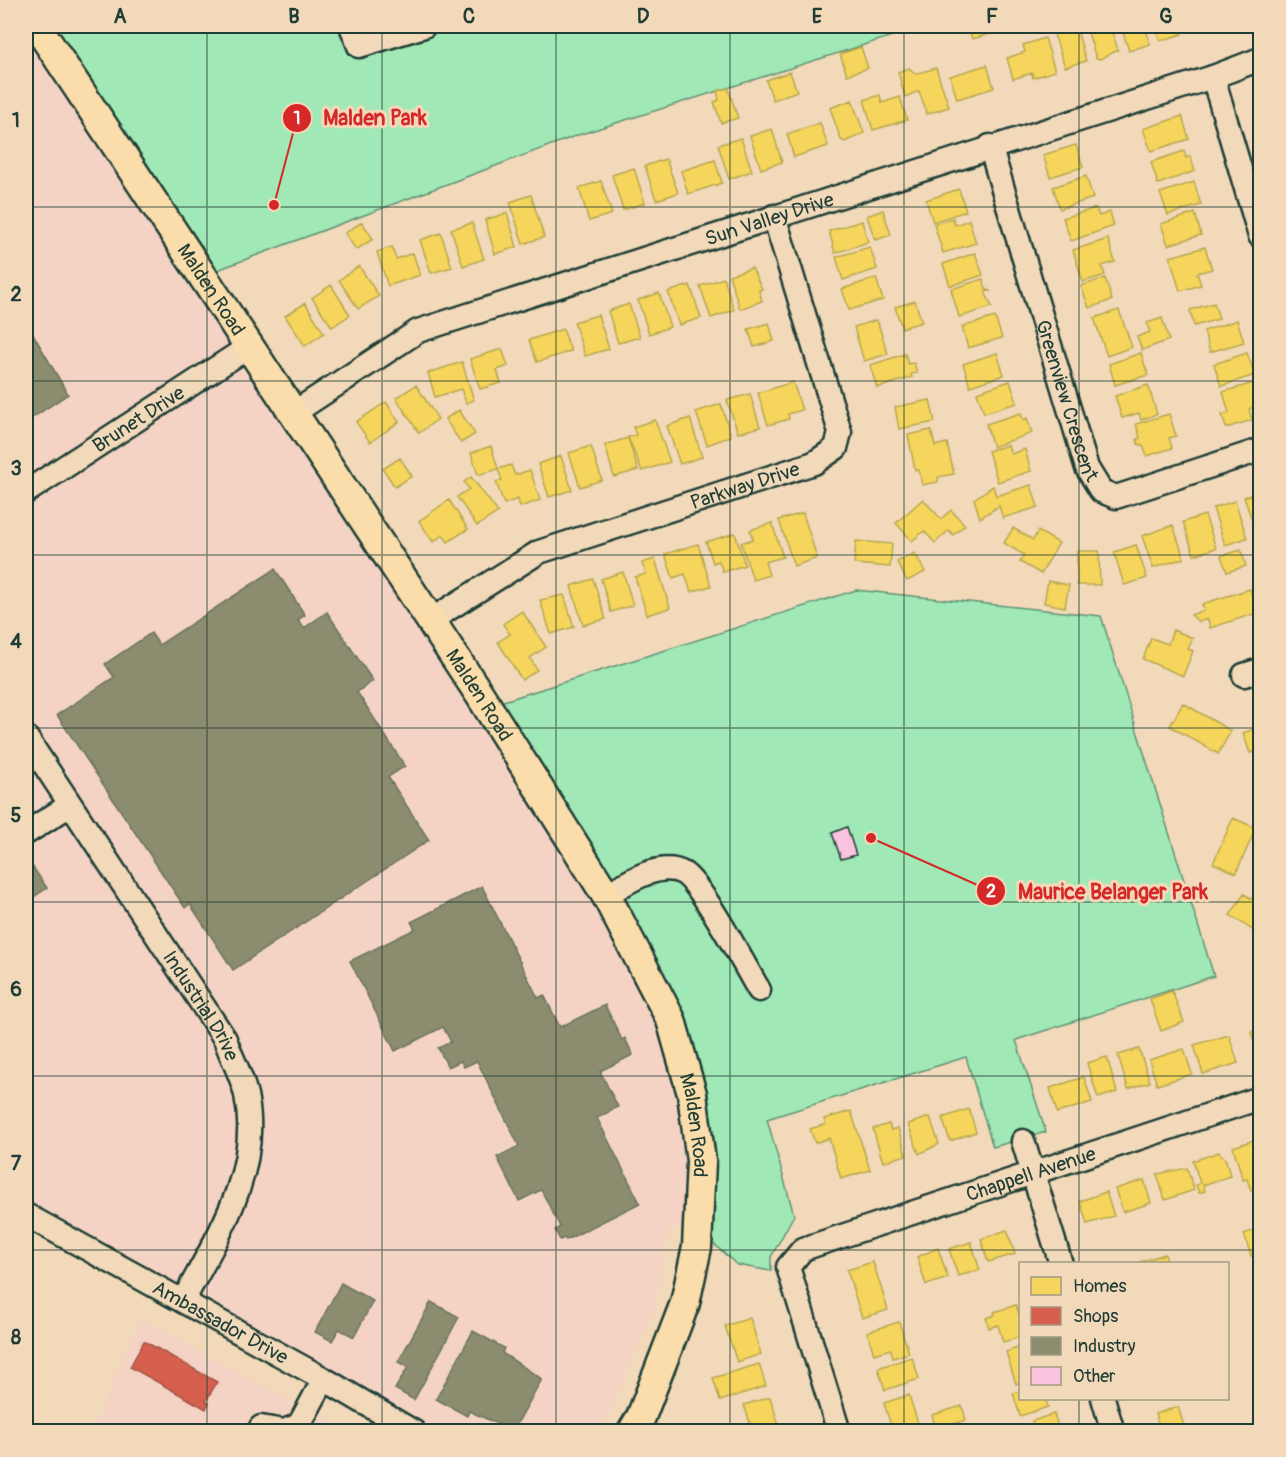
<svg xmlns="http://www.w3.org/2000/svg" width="1286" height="1457" font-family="Pangolin,sans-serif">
	<rect width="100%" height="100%" fill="#f2d9ba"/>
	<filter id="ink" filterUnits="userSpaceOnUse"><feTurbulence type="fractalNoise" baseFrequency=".0167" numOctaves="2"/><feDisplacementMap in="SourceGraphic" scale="12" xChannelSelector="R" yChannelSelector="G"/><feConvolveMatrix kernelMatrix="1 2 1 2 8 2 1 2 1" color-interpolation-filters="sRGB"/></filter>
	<g filter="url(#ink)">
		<path fill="#f4d3c5" d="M26,26L488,706L679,1046L694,1226L668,1230L656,1302L601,1431H426L33,1229L26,1242Z
			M140,1319L347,1431L91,1432Z"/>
		<path fill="#a0e8b6" stroke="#609275" stroke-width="1.5" d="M39,26H924L578,135L204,275Z
			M856,590L1101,616L1214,976L1016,1040L1046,1132L993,1147L966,1057L767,1119L794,1215L771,1257V1271L737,1265L694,1226L679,1046L488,706Z"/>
		<path fill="#f6d55c" stroke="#b6a750" stroke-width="1.5" d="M968,26H991L994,33L972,39Z
			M1086,26H1110L1118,50L1100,59L1096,58Z
			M1121,26H1145L1150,44L1129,51Z
			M1155,26H1179L1182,34L1160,41Z
			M1076,27L1086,61L1065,67L1054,34Z
			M1045,38L1055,71L1033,78L1032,73L1013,79L1007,58L1025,52L1023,45Z
			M861,47L868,68L847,75L840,54Z
			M987,65L994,88L957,99L950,76Z
			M909,68L915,74L936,68L949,107L927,114L919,91L905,97L898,72Z
			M790,72L797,91L773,100L766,80Z
			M728,88L738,118L721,123L714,102L719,100L717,91Z
			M880,95L882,103L900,97L907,120L873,130L864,100Z
			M852,100L864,133L845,142L841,140L830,108Z
			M1182,116L1189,139L1151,151L1143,129Z
			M820,123L828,146L794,157L787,134Z
			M772,129L782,162L761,169L750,136Z
			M741,138L752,171L729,179L718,145Z
			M1076,145L1083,167L1050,177L1043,155Z
			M1184,151L1186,158L1190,156L1195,171L1158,184L1151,162Z
			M666,159L678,193L656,200L645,166Z
			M715,160L722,183L688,194L681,171Z
			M634,168L645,203L623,210L612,175Z
			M1086,176L1093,198L1060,209L1053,187Z
			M601,181L612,214L589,221L579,188Z
			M1194,182L1201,205L1168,215L1160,193Z
			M959,189L966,211L933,222L926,200Z
			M531,195L544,237L523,244L510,202Z
			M1096,208L1099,216L1110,212L1114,226L1071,241L1063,218Z
			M883,210L891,235L875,240L867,216Z
			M507,213L517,247L495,254L485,220Z
			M1195,213L1201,235L1168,245L1161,224Z
			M953,218L955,225L969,220L976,243L943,253L934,224Z
			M862,221L868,242L835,253L829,231Z
			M362,222L373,239L356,250L345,233Z
			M472,223L484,259L463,266L451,229Z
			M441,233L452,267L431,273L420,240Z
			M1108,239L1115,262L1102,266L1105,275L1083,282L1073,250Z
			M392,247L396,259L413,253L420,275L388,286L377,252Z
			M870,247L877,269L843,280L836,257Z
			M1205,247L1212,269L1197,273L1201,285L1180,291L1170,257Z
			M975,253L983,275L950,286L943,264Z
			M359,266L379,296L358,309L339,280Z
			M752,268L762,289L759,290L762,301L740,309L729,275Z
			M724,278L734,310L711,318L700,286Z
			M876,278L883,300L849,310L842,289Z
			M1105,278L1112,300L1089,308L1081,286Z
			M983,279L986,289L990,291L985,292L992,307L959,317L951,289Z
			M331,285L350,315L332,327L312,298Z
			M690,285L701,318L679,325L668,292Z
			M659,293L670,327L649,334L638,300Z
			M915,301L922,322L902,328L895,307Z
			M305,303L324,333L305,346L285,316Z
			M1214,303L1219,319L1194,326L1190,310Z
			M629,304L640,337L618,343L608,311Z
			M1119,310L1132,347L1107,356L1094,318Z
			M598,315L609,349L585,356L574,322Z
			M995,317L1002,338L968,348L962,327Z
			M1162,318L1169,340L1142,350L1137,337L1150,332L1147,323Z
			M877,320L888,354L864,361L854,327Z
			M1237,320L1244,342L1210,352L1204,331Z
			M769,323L774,341L754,347L748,329Z
			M563,329L571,351L537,362L529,340Z
			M502,349L508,366L497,370L501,383L480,389L470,359Z
			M997,353L1004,375L970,386L963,364Z
			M1141,353L1148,375L1115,385L1109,364Z
			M1247,353L1255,375L1221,386L1214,364Z
			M905,354L908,364L914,363L917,373L911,374L912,377L877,388L870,365Z
			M462,362L474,400L466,403L461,389L435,397L428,373Z
			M1010,381L1017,403L984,413L977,392Z
			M793,382L802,410L788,414L789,419L768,425L758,393Z
			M1257,382L1260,405L1249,409L1252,420L1226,428L1222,414L1229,413L1223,392Z
			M416,385L438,419L419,433L396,398Z
			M1148,385L1157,414L1141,420L1139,413L1122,418L1115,396Z
			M750,394L760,427L738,433L727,400Z
			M930,400L935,422L899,429L895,407Z
			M386,402L399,422L370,442L356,422Z
			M721,404L731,436L707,445L696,412Z
			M459,410L475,434L461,443L445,419Z
			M1021,413L1023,420L1027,418L1032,433L993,447L986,424Z
			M1169,414L1176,436L1169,438L1172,448L1147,456L1143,446L1138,444L1137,439L1140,438L1136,424Z
			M690,418L702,457L680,464L667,426Z
			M655,420L670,462L642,471L628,437L636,435L633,427Z
			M931,430L935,446L947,443L954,474L938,477V482L922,485L919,470H915L908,435Z
			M628,438L638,470L614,477L605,445Z
			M1008,445L1011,454L1025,449L1031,471L998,482L988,451Z
			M491,446L498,469L478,475L471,453Z
			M591,446L602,480L580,487L569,453Z
			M561,456L572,490L549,497L538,464Z
			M400,458L412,476L395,487L383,469Z
			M511,465L515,475L530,470L540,500L520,507L518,499L504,504L496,482L502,480L498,469Z
			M471,477L498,512L477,526L457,497L469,489L464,482Z
			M1031,485L1038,507L1003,518L999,506L980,518L974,499L993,486L996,496Z
			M1257,493L1258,496L1260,495V533L1257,535L1244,497Z
			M923,499L941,519L951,510L965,525L953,535L949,530L935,543L924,531L912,541L896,523Z
			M449,500L468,529L448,542L443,535L433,542L419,521Z
			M1235,501L1247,538L1225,545L1213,508Z
			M803,513L817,558L794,566L779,520Z
			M1205,515L1216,548L1194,555L1183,522Z
			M772,523L783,557L765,562L769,575L753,580L741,543L753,539L750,530Z
			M1173,525L1184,558L1153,568L1142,536Z
			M1013,528L1033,540L1038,531L1059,543L1041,574L1020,562L1024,555L1004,543Z
			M735,533L745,565L723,572L719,561L713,563L706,542Z
			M856,541L892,544L890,567L854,564Z
			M698,544L711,586L691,592L685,574L673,578L665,554Z
			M1136,545L1147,578L1124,585L1114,552Z
			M1241,550L1246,566L1227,572L1221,556Z
			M1077,551H1099L1100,585H1077Z
			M915,553L925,572L907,581L897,562Z
			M655,559L670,608L647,615L635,577L646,574L642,563Z
			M623,572L633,605L611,612L601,579Z
			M593,579L606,619L583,625L571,586Z
			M1048,581L1069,585L1065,607L1044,603Z
			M1250,589L1257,613L1210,628L1208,619L1199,622L1191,615L1204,610L1202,604Z
			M564,595L574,627L551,634L540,600Z
			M522,611L546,647L530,658L537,670L522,680L498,642L510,634L503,624Z
			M1173,630L1193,638L1188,649L1193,651L1183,676L1143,659L1151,638L1168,644Z
			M1183,703L1231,731L1218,754L1170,726Z
			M1260,727V750L1250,753L1243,733Z
			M1233,818L1256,828L1236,873L1213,863Z
			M1244,894L1260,904V935L1230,915Z
			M1172,991L1184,1022L1161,1031L1150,999Z
			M1260,1029V1053L1258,1054L1251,1032Z
			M1229,1035L1238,1063L1203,1074L1194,1045Z
			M1139,1049L1150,1082L1128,1089L1118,1055Z
			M1184,1049L1192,1074L1157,1085L1149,1060Z
			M1107,1057L1117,1092L1098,1098L1087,1063Z
			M1084,1077L1092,1102L1057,1113L1050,1088Z
			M969,1109L976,1132L950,1141L942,1118Z
			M851,1111L870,1170L841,1179L829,1138L815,1143L810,1129L826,1124L824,1119Z
			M930,1117L939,1144L919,1154L908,1124Z
			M889,1124L891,1130L898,1128L906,1155L883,1162L873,1129Z
			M1254,1140L1260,1159V1188L1251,1191L1247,1179L1243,1180L1233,1147Z
			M1219,1152L1226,1160L1230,1176L1203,1185L1205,1191L1199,1193L1196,1185L1200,1183L1193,1161Z
			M1187,1168L1194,1190L1165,1200L1157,1174Z
			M1144,1180L1151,1203L1123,1212L1115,1189Z
			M1106,1192L1114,1216L1087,1224L1080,1201Z
			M1260,1228V1253L1251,1256L1244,1234Z
			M1007,1230L1015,1254L988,1262L981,1239Z
			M971,1242L980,1270L958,1276L949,1249Z
			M938,1248L948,1278L926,1285L917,1257Z
			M1165,1254L1168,1264H1134Z
			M873,1262L888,1310L862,1318L847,1270Z
			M1016,1305L1020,1317V1337L1003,1342L998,1325L989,1328L986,1318L995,1315L994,1312Z
			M750,1318L761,1354L737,1362L725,1326Z
			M899,1322L909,1353L893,1358L891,1349L874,1354L867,1332Z
			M1020,1347V1382L1016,1384L1006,1352Z
			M912,1357L919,1379L885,1390L878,1368Z
			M759,1364L766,1386L720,1401L713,1378Z
			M1020,1391V1398H1045L1048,1407L1020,1416L1013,1393Z
			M909,1395L920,1430L893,1432L884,1403Z
			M770,1397L781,1432H753L744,1405Z
			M962,1406L966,1420L936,1429L932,1415Z
			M1178,1407L1186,1432H1161L1155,1414Z
			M1054,1414L1060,1432H1036L1032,1421Z"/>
		<path fill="#d6604d" stroke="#9f5646" stroke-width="1.5" d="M144,1341L217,1382L206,1401L209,1403L206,1409L130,1367Z"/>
		<path fill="#8c8c6e" stroke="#6b745d" stroke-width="1.5" d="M26,322L68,394L26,422Z
			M275,569L305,615L298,620L304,628L327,612L373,681L357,692L405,766L388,777L429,840L233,970L190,904L185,908L57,715L114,677L105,664L151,633L159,645Z
			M26,857L47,888L26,902Z
			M482,886L538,998L544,995L560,1027L605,1005L622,1040L625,1038L633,1055L600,1071L618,1107L597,1118L640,1203L566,1240L564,1238L560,1240L555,1230L560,1227L541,1190L519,1201L497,1157L519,1146L477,1061L464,1067L461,1061L448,1067L438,1048L451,1042L443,1027L395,1051L350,961L415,929L411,922Z
			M341,1283L373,1301L354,1337L339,1329L332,1341L315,1332Z
			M431,1302L459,1317L414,1400L395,1389L408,1367L398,1362Z
			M473,1331L504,1348L502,1353L542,1379L513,1431L469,1411L467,1416L436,1399Z"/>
		<path fill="#fac4df" stroke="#1f3d34" stroke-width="1.5" d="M847,827L856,855L841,859L832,833Z"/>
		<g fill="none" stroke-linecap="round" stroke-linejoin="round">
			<defs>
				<g id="minor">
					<path d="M351,26L359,46L424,26"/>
					<path d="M1213,77L1260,236"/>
					<path id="s1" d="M990,146L1087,468L1101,491L1116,497L1260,450"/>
					<path id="s2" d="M295,412L418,331L1213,77L1260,59"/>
					<path id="s3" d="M26,492L250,346"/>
					<path id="s4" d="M431,620L539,552L814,463L836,448L840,432L774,216"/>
					<path d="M1244,675L1260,670"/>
					<path id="s5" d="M26,737L225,1039C231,1057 242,1076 246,1095C262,1171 217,1237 183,1301"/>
					<path d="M26,833L70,805"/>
					<path d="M606,895C626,883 660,860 683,873C701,883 746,968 759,990"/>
					<path d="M1023,1141L1061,1264"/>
					<path id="s6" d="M26,1215L324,1379L414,1432"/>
					<path d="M1103,1398L1113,1432"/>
					<path d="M259,1432L261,1427L284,1431L299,1425L324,1379"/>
					<path id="s7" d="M839,1432L788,1267L803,1249L1260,1098"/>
				</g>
				<g id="major">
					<path id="s8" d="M37,26L480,695L606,895L671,1020L692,1094L701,1161L697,1247L685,1303L641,1417L632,1432"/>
				</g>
			</defs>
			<use href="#minor" stroke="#1f3d34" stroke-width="27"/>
			<use href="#major" stroke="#1f3d34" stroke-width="33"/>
			<use href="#minor" stroke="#f2d9ba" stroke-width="22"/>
			<use href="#major" stroke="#faddab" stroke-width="28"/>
		</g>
	</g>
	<path fill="none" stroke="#1f3d34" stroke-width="1.5" stroke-opacity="0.55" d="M207,26V1432M382,26V1432M556,26V1432M730,26V1432M904,26V1432M1079,26V1264M26,207H1260M26,381H1260M26,555H1260M26,728H1260M26,902H1260M26,1076H1260M26,1250H1260M1079,1398V1432"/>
	<g text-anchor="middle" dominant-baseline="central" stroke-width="6" stroke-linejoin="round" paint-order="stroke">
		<g font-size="20" fill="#1f3d34" stroke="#f2d9ba">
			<text stroke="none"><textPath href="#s2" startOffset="516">Sun Valley Drive</textPath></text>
			<text stroke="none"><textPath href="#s8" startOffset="316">Malden Road</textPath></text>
			<text stroke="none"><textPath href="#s1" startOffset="266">Greenview Crescent</textPath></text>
			<text stroke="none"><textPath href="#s3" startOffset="134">Brunet Drive</textPath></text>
			<text stroke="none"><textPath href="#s4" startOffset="344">Parkway Drive</textPath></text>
			<text stroke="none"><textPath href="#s8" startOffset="802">Malden Road</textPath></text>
			<text stroke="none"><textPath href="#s5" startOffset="321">Industrial Drive</textPath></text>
			<text stroke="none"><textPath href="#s8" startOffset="1288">Malden Road</textPath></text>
			<text stroke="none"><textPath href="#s7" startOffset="436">Chappell Avenue</textPath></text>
			<text stroke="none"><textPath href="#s6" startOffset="222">Ambassador Drive</textPath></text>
		</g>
	</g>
	<path fill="none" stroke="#d62828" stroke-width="2" d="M274 205L297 118M871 838L991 891"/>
	<g fill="#d62828" stroke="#f2d9ba" stroke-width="2">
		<circle cx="274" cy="205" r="6"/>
		<circle cx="871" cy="838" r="6"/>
		<circle cx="297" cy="118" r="15"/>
		<circle cx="991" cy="891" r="15"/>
	</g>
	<g font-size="18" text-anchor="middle" font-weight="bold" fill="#fff">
		<text x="297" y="124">1</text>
		<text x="991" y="897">2</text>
	</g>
	<g font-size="21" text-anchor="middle" font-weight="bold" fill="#d62828" stroke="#f2d9ba" stroke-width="6" stroke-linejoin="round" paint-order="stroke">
		<text x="375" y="125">Malden Park</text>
		<text x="1113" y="899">Maurice Belanger Park</text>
	</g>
	<rect width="1286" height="1457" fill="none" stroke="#f2d9ba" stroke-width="66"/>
	<rect x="1019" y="1262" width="210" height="138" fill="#f2d9ba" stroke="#9e9b84" stroke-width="1.5"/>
	<rect x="1031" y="1277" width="30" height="18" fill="#f6d55c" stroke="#9e9b84" stroke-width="1.5"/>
	<text x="1073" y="1292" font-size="18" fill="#1f3d34">Homes</text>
	<rect x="1031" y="1307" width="30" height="18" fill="#d6604d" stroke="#9e9b84" stroke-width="1.5"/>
	<text x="1073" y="1322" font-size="18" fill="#1f3d34">Shops</text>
	<rect x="1031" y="1337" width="30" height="18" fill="#8c8c6e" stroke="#9e9b84" stroke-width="1.5"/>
	<text x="1073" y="1352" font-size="18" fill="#1f3d34">Industry</text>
	<rect x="1031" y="1367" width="30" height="18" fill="#fac4df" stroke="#9e9b84" stroke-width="1.5"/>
	<text x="1073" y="1382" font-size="18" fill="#1f3d34">Other</text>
	<rect x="33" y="33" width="1220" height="1391" fill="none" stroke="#1f3d34" stroke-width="2"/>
	<g font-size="20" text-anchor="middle" font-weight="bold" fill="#1f3d34">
		<text x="120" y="23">A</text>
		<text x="294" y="23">B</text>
		<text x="469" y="23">C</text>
		<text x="643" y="23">D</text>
		<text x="817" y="23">E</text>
		<text x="992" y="23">F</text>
		<text x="1166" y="23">G</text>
		<text x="16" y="127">1</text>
		<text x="16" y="301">2</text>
		<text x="16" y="475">3</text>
		<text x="16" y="648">4</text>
		<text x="16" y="822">5</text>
		<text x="16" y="996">6</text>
		<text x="16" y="1170">7</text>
		<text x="16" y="1344">8</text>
	</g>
</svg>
